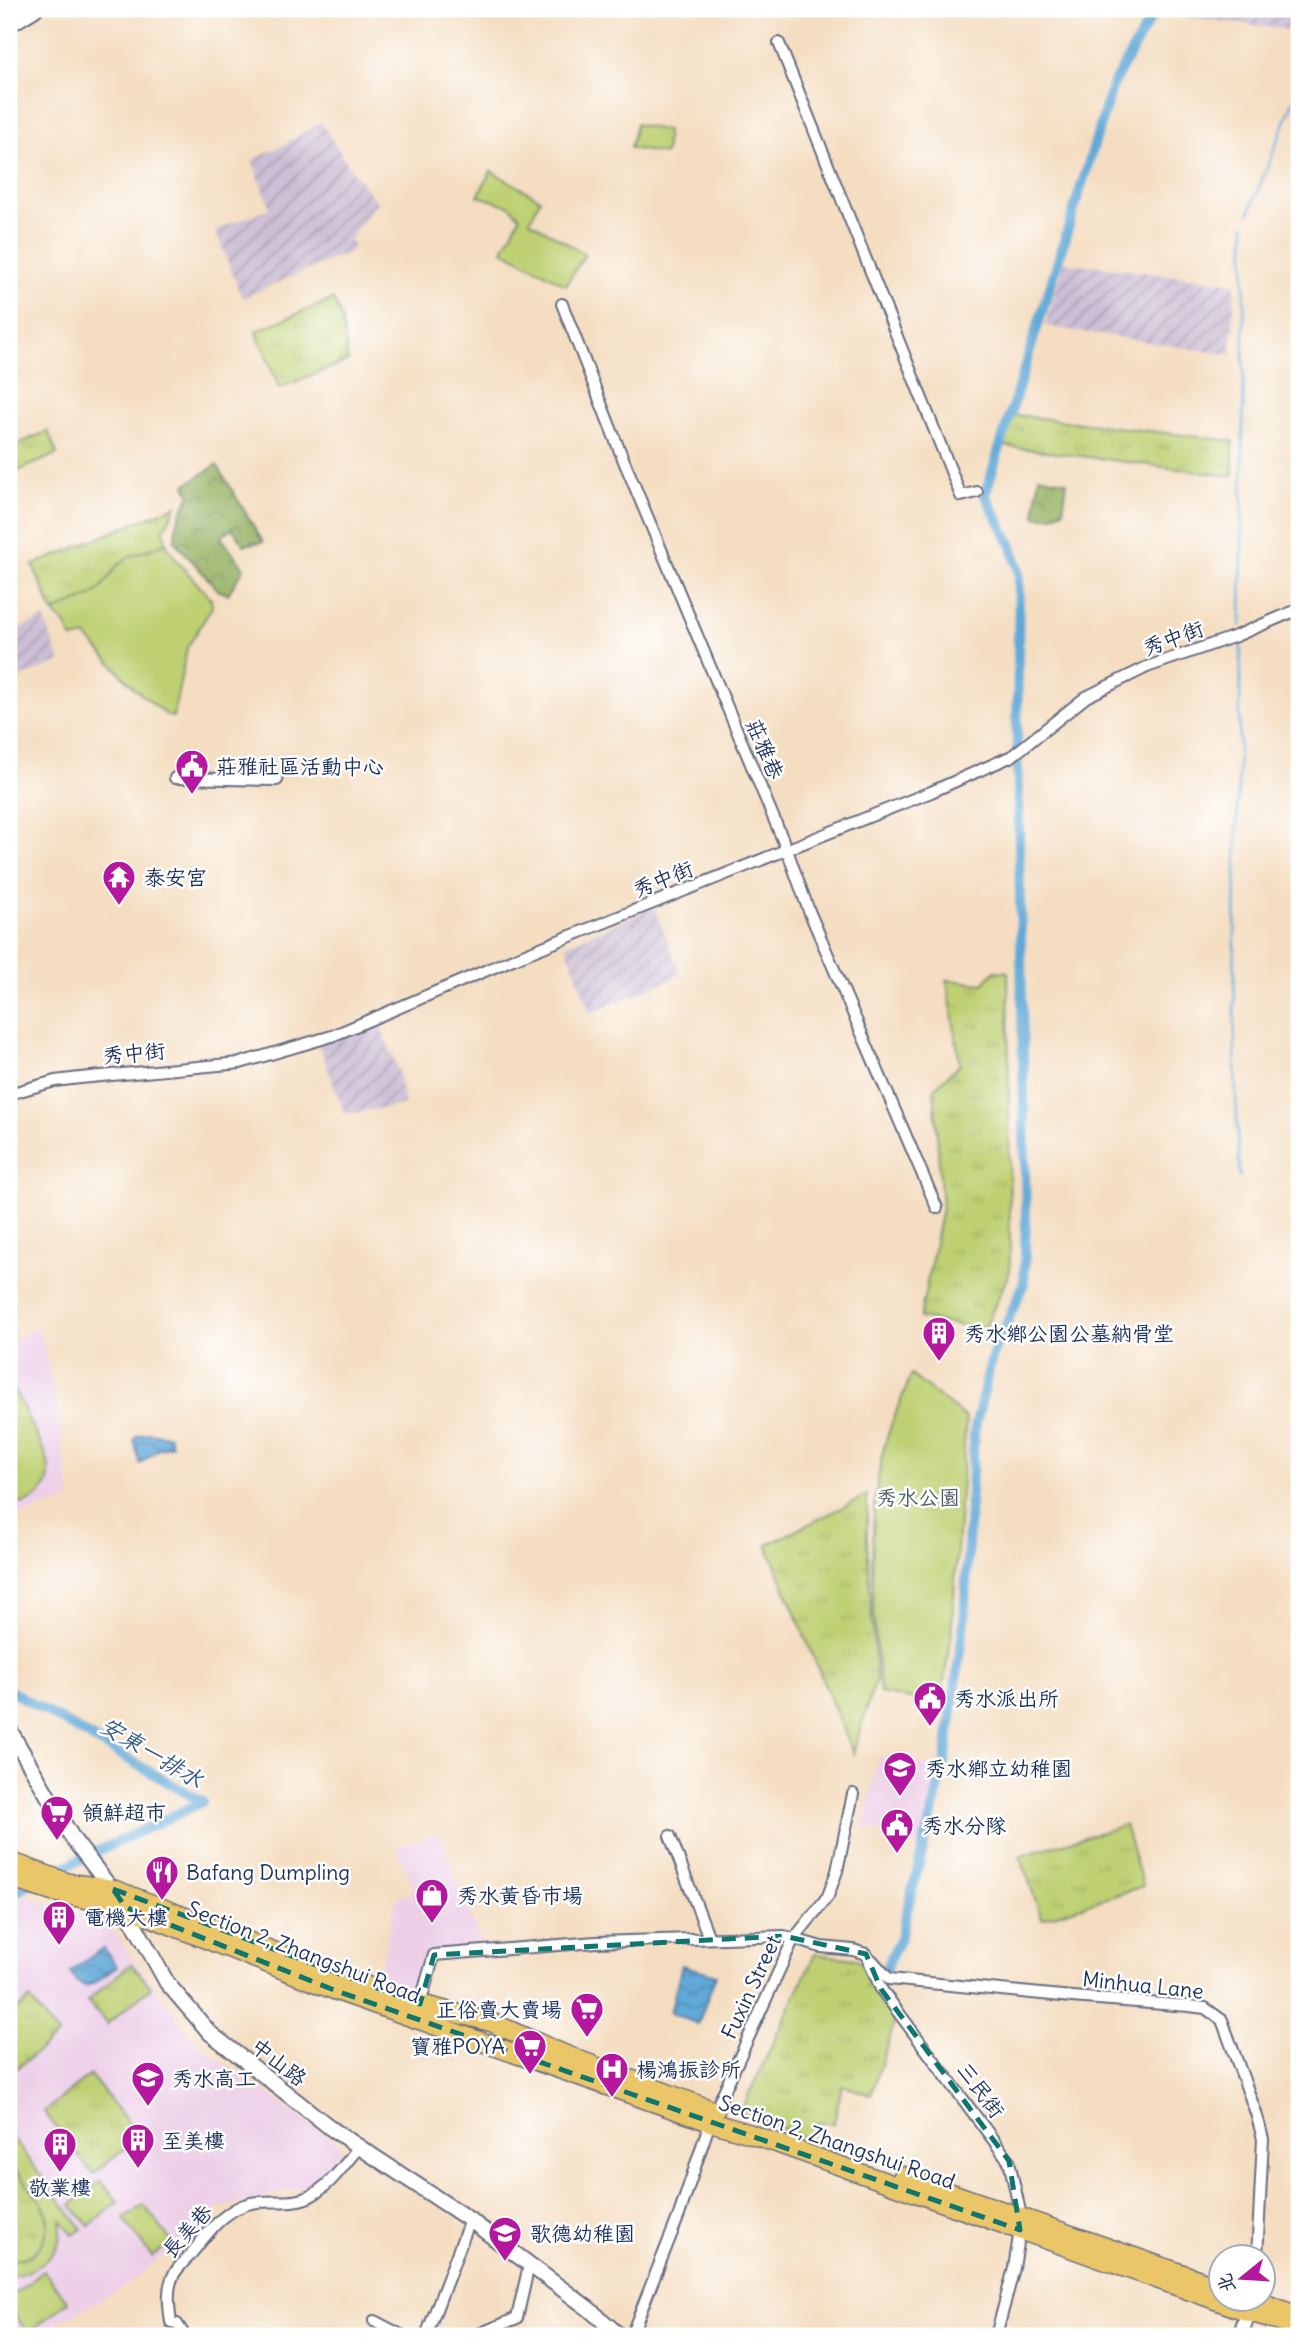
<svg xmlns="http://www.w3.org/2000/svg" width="1308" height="2345" font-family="Delius,'LXGW WenKai TC',sans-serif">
	<defs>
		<pattern id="industrial-furrows" width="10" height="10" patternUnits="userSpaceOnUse" patternTransform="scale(1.75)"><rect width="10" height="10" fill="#ccbed4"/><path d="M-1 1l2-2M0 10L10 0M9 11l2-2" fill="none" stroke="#a59baf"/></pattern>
		<pattern id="grass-tufts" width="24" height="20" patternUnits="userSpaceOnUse" patternTransform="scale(1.75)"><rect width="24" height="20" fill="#bed072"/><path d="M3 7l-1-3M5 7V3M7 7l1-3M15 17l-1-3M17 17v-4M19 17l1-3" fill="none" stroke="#a3b365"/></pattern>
		<pattern id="forest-crowns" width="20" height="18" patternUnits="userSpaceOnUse" patternTransform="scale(1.75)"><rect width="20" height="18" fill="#96b264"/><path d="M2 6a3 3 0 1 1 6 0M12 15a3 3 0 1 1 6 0" fill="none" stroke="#7a9156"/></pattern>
		<pattern id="water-waves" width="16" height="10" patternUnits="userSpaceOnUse" patternTransform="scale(1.75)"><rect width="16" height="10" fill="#61a9d8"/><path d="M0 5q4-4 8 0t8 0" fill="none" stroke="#4f8ab2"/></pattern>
	</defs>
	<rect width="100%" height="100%" fill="#fff"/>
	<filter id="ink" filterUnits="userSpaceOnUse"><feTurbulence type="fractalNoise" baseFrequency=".0143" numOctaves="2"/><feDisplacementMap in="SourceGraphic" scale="14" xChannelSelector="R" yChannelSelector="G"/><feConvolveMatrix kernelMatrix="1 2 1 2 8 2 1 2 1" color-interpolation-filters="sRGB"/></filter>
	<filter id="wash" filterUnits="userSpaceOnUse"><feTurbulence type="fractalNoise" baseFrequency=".00686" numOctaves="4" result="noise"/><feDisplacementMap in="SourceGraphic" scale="28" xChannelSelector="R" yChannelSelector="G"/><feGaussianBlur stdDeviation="1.57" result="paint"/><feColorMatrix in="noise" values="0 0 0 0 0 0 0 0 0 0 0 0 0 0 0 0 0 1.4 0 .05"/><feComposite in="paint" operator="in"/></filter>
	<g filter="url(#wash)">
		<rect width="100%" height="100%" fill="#f4ddc0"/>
		<path fill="#edd0e8" d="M39,1328L56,1401L71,1499L9,1519V1341Z
			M879,1756L938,1768L920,1846L863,1827Z
			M439,1833L484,1951L443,1956L424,1962L415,1999L377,1985L396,1899L414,1891L397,1847Z
			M22,1893L110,1928L199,2046L344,2147L318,2183L218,2209L129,2284L33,2336H17L9,2325V1902Z"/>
		<path fill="url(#industrial-furrows)" d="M1159,9H1299V31L1156,13Z
			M321,122L350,168L377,202L349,240L355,246L349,252L242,298L215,230L270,208L252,160L283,145Z
			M1064,262L1235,283L1231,355L1045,326Z
			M44,618L60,662L9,682V633Z
			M654,907L681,975L590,1013L566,945Z
			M379,1023L397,1067L405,1105L345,1114L319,1045Z"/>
		<path fill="url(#grass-tufts)" stroke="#6c8068" stroke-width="2" d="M333,299L342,319L348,361L279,388L256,331Z
			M1014,415L1233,441V476L1004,446Z
			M48,431L57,454L9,475V448Z
			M176,506L164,530L166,543L129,557L117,566L101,588L93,595L53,612L33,565Z
			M995,971L1008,972L1010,1271L984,1330L920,1318L942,1208L934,1088L960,1064L947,980L983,984Z
			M867,1495V1540L876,1679L853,1753L767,1545Z
			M1125,1825L1143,1886L1042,1919L1020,1856Z
			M815,1954L856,1959L862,1964L875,1995L895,2021L871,2095L842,2085L834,2123H817L809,2139L740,2113Z
			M131,1964L151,1987L107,2024L87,2001Z
			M30,1999L58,2035L12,2072L9,2068V2016Z
			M90,2075L140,2137L93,2174L44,2112Z
			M9,2160C27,2183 58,2209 44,2240C37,2256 25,2259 9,2260Z"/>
		<path fill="url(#forest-crowns)" stroke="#587061" stroke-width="2" d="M217,465L263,542L244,545L232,528L221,537L244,568L228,594L219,591L176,543C172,527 183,510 190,495L185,485Z
			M1039,476L1067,482L1063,511L1053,516L1035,517Z"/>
		<path fill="#bed072" stroke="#6c8068" stroke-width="2" d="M636,124L667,131L665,154L630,148Z
			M491,171L540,199L530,221L585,254L566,285L503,250L520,217L510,206L478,196Z
			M166,543L177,561L211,599L212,607L187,648L173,717L168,716L135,689L86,636L72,639L66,625L53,612L93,595L101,588L117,566L129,557Z
			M911,1375L966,1418L951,1639L940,1705L880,1693C874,1617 866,1537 881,1461C886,1432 901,1402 911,1375Z
			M9,1383C18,1395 24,1409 30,1423C41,1445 61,1472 40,1494C31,1503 20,1505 9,1504Z
			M9,2134L82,2229L73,2235L61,2220C61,2226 61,2232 60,2237C56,2259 30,2274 10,2276L9,2260C25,2259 36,2256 44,2240C60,2203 23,2189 10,2161C7,2154 9,2142 9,2134Z
			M101,2181L118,2202L89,2226L71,2205Z
			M144,2205L172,2242L152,2257L124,2219Z
			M44,2271L68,2302L28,2333L9,2308V2298Z"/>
		<path fill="url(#water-waves)" stroke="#3e6c9b" stroke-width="2" d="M149,1433L169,1436L172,1445L157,1450L140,1464L134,1440L137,1436Z
			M104,1948L117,1967L92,1984L85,1986L77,1982L70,1972Z
			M682,1965L716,1975L698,2024L670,2013Z"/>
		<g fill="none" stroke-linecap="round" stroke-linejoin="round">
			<path stroke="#61a9d8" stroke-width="2.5" d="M1249,213L1299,87
				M1241,626L1245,225
				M1295,1176H1299
				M1240,1177C1228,999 1239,820 1241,642"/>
			<path stroke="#61a9d8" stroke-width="10" d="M9,1690L202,1802L47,1875
				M9,1896L28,1885
				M885,1970L900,1938L945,1763L964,1621L974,1432L992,1357L1024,1283L1026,1218L1017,737L1019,572L1011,544L985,495L1113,84L1156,9"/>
		</g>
	</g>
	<g filter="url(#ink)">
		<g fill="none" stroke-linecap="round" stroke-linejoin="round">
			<defs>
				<path id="minor" d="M779,43L961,496L977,492
					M562,304L619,449L787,850L809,911L937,1208
					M175,778L277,780
					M9,1094L55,1081L80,1078L240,1063L332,1036L513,959L931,792L1012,756L1086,697L1147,667L1236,636L1299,609
					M670,1836L709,1938
					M871,1959L889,1979L1072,1997L1189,2006L1205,2008L1222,2020L1256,2113L1263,2139L1257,2258
					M419,2007L434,1955L596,1942L784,1936L821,1947L853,1950L866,1954L881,1989L1009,2161L1021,2216L1020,2230L1014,2268L996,2336
					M374,2321L403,2336
					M185,2336L177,2324L171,2322C169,2307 166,2289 174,2274C178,2267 186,2260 191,2254C208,2233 224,2209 251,2203C273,2199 295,2206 314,2194C332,2183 345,2164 358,2148
					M426,2336L470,2220
					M474,2336L517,2318L529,2265
					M631,2336L679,2215L710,2122L793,1940L828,1896L837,1871L853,1794"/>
				<path id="tertiary" d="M9,25L35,9
					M9,1729L73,1839L125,1907L167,1983L210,2033L332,2129L470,2220L589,2309L620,2336
					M1240,2336L1251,2304"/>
				<path id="primary" d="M9,1861L69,1883L113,1889L338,1976L420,2004L491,2022L566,2055L715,2111
					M9,1878L52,1892L125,1907L334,1990L710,2122L751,2134L1249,2312L1299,2327
					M903,2176L1220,2287
					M1255,2300L1299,2316"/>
			</defs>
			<use href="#minor" stroke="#676c80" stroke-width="14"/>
			<use href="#tertiary" stroke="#676c80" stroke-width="18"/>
			<use href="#primary" stroke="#676c80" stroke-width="21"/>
			<use href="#minor" stroke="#fff" stroke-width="10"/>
			<use href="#tertiary" stroke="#fff" stroke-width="14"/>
			<use href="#primary" stroke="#eac669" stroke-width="18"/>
		</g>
	</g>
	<path fill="none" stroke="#0f766e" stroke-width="5" stroke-dasharray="14 9" stroke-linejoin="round" d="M113,1889L420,2004L434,1955L784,1936L866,1954L881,1989L1009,2161L1020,2230L334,1990L125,1907Z"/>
	<defs>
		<symbol id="civic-pin" viewBox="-11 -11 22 30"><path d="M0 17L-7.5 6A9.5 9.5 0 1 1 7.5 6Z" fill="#b5179e" stroke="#fff"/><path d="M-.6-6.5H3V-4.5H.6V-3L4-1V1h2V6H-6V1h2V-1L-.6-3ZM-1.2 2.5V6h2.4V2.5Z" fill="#fff"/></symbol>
		<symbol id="temple-pin" viewBox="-11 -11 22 30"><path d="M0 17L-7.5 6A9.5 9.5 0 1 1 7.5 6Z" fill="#b5179e" stroke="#fff"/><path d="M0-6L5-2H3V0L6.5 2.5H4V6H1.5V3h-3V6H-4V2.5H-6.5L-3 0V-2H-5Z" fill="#fff"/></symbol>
		<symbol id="building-pin" viewBox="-11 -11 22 30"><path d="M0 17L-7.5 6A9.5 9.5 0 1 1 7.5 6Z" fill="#b5179e" stroke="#fff"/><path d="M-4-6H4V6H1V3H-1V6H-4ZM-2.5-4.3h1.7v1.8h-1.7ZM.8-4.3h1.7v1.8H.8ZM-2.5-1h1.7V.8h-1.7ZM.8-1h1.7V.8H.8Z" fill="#fff"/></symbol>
		<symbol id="school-pin" viewBox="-11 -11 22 30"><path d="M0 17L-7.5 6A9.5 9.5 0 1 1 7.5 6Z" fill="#b5179e" stroke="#fff"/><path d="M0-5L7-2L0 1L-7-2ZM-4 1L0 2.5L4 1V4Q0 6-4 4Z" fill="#fff"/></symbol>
		<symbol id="supermarket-pin" viewBox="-11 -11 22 30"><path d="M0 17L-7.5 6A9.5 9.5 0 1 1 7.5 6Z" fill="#b5179e" stroke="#fff"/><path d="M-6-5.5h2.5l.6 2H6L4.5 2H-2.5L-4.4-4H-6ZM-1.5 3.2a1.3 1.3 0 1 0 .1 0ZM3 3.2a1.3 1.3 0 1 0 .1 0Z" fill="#fff"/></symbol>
		<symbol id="restaurant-pin" viewBox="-11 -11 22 30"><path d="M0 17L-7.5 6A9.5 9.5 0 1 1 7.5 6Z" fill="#b5179e" stroke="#fff"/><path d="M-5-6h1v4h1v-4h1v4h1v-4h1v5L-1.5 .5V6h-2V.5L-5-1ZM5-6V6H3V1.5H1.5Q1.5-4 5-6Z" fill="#fff"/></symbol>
		<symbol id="shop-pin" viewBox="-11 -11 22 30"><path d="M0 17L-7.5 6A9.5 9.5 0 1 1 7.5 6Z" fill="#b5179e" stroke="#fff"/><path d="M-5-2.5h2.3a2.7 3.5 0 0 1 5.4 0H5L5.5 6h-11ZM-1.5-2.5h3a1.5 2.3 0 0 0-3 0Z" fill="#fff"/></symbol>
		<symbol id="hospital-pin" viewBox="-11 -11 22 30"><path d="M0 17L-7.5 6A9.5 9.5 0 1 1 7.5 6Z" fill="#b5179e" stroke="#fff"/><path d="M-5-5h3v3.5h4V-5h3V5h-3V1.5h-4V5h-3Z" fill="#fff"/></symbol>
	</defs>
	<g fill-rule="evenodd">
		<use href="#civic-pin" x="173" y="747" width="38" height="52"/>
		<use href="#temple-pin" x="100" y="858" width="38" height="52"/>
		<use href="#building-pin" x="920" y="1314" width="38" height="52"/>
		<use href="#civic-pin" x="911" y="1679" width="38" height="52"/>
		<use href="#school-pin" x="881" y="1749" width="38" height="52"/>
		<use href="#supermarket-pin" x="38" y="1793" width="38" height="52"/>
		<use href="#civic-pin" x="878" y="1806" width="38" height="52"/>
		<use href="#restaurant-pin" x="143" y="1853" width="38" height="52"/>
		<use href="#shop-pin" x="413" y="1876" width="38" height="52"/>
		<use href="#building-pin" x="40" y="1898" width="38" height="52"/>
		<use href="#supermarket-pin" x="568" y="1990" width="38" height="52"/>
		<use href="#supermarket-pin" x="511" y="2027" width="38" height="52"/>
		<use href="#hospital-pin" x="593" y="2050" width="38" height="52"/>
		<use href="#school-pin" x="129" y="2059" width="38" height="52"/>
		<use href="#building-pin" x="119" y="2121" width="38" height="52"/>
		<use href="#building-pin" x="41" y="2125" width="38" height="52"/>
		<use href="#school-pin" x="486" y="2214" width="38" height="52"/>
	</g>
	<g text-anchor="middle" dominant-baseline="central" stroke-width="5" stroke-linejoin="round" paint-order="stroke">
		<g font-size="21" fill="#1b2f5e" stroke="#fff">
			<text transform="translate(1173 638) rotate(-20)">秀中街</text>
			<text transform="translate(765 749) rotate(67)">莊雅巷</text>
			<text transform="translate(663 879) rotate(-22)">秀中街</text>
			<text transform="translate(134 1053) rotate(-5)">秀中街</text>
			<text transform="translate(304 1952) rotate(21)">Section 2, Zhangshui Road</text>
			<text transform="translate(1143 1985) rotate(6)">Minhua Lane</text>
			<text transform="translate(751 1987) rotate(-65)">Fuxin Street</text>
			<text transform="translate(279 2062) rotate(38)">中山路</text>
			<text transform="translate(981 2090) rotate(53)">三民街</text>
			<text transform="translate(837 2142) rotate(19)">Section 2, Zhangshui Road</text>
			<text transform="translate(187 2231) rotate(-48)">長美巷</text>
		</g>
		<g font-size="21" fill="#1b2f5e" stroke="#fff" text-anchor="start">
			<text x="216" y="766">莊雅社區活動中心</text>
			<text x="144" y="877">泰安宮</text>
			<text x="964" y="1333">秀水鄉公園公墓納骨堂</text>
			<text x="954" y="1698">秀水派出所</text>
			<text x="925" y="1768">秀水鄉立幼稚園</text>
			<text x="82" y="1812">領鮮超市</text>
			<text x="922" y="1825">秀水分隊</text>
			<text x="186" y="1872">Bafang Dumpling</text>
			<text x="457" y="1895">秀水黃昏市場</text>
			<text x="84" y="1917">電機大樓</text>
			<text x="562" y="2009" text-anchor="end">正俗賣大賣場</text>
			<text x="505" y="2046" text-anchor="end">寶雅POYA</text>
			<text x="636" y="2069">楊鴻振診所</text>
			<text x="172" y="2078">秀水高工</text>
			<text x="162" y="2140">至美樓</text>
			<text x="60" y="2187" text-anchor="middle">敬業樓</text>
			<text x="530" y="2233">歌德幼稚園</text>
		</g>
		<g font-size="21" fill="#4c5f64" stroke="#fff">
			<text x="918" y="1497">秀水公園</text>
		</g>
		<g font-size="23" font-style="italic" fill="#345a89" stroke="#fff">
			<text transform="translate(152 1752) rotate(31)">安東一排水</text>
		</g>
	</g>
	<rect width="1308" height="2345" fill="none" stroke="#fff" stroke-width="35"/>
	<g transform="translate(1242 2278) rotate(252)"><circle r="33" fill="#ffffff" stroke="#a4acbf" stroke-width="2"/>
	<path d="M0-5L12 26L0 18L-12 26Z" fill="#b5179e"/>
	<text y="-10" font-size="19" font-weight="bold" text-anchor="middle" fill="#1b2f5e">北</text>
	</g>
</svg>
